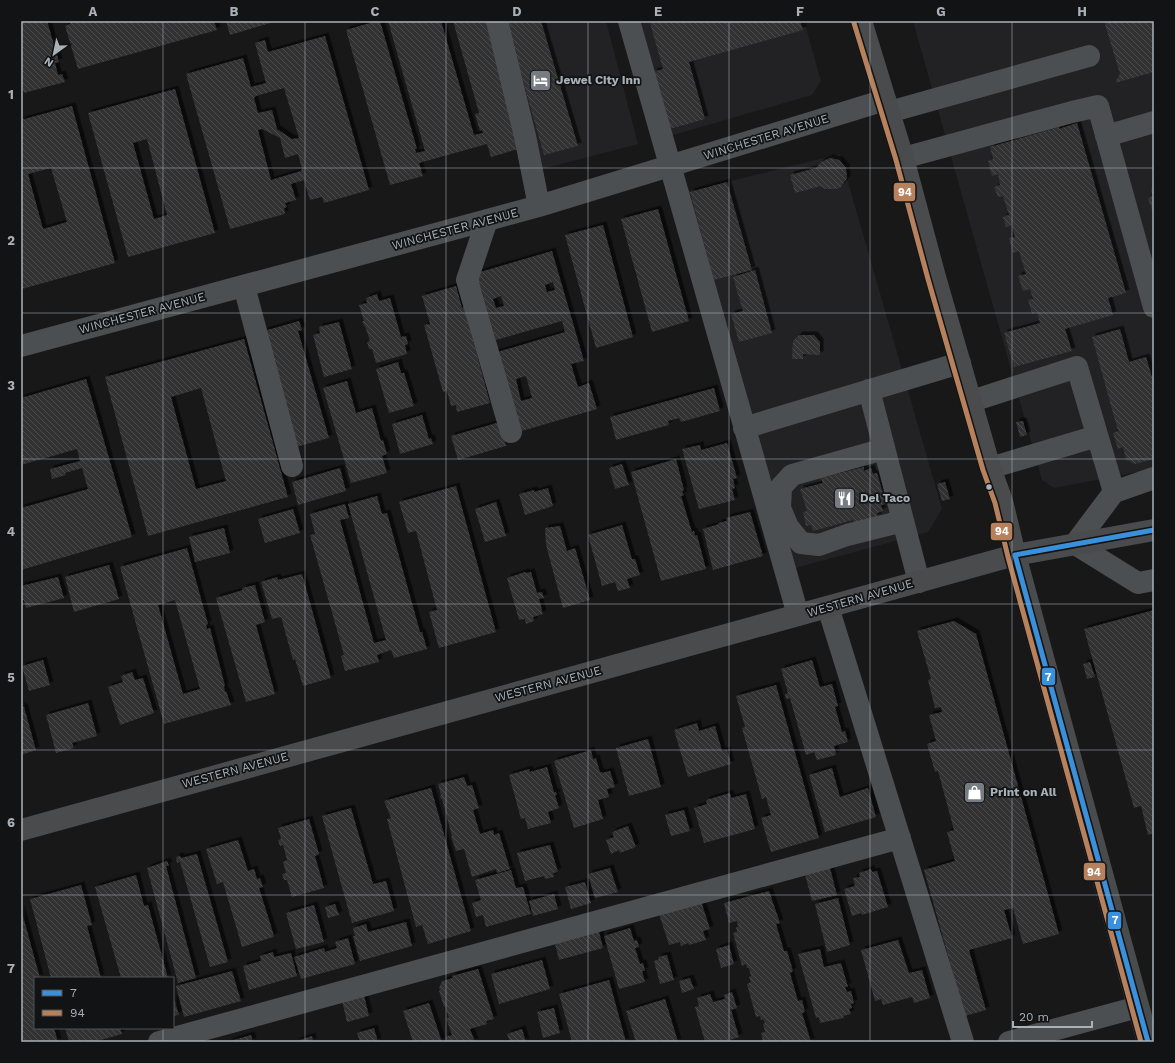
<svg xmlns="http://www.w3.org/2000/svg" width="1175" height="1063" font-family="'Work Sans',sans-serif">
	<defs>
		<pattern id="building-back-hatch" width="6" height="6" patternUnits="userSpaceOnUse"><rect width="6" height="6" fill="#313132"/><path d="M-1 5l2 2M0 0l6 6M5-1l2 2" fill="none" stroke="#4c4c4e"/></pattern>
		<filter id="shadow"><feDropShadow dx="3.5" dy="-3.5" stdDeviation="0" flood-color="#0009"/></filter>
	</defs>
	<rect width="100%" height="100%" fill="#181818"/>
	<path fill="#222224" d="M502,21H606L638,144L542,169Z
		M638,21H804L821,81L812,95L670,136Z
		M913,21H1154V469L1054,488L1042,480Z
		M840,154L942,509L928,532L788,570L686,192Z"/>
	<path fill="url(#building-back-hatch)" fill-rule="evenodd" filter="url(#shadow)" d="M21,21H47L59,62L55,63L58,75L62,74L65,82L24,93L21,84Z
		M70,21H214L217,30L78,69L65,26L70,24Z
		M226,21H277L230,35Z
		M377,21H380L417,149H415L416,153L425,151L388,21H441L474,135L483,133L482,130L480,131L475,114L479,113L453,21H489L525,147L491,157L487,144L419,163L423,176L390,185L346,30Z
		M506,21H541L578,146L544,155Z
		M657,21H800L803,30L689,62L705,119L670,129L653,72L663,69L650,23Z
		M1104,21H1154V72L1115,83L1120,74Z
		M325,36L369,190L324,203L322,197L310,200L304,180L291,184L296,200L285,203L287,207L284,208L285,214L230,229L186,74L243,58L251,87L266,83L255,43L265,40L268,52ZM284,88L299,138L292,139L277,129L272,110L258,113L254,98L256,96ZM262,129L280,138L285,158L298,154L302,169L301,171L271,180L258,130Z
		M175,89L215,233L128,257L88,113ZM147,139L167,215L154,219L133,143Z
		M72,106L115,263L22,289L21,285V120ZM51,168L67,222L43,229L28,174Z
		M1077,123L1126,293L1108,298L1113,315L1065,329L1072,351L1014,367L1004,333L1040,323L1037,313L1032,314L1028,300L1033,299L1030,289L1023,291L1018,276L1026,274L1019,251L1013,253L1009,238L1015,237L1012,225L1006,227L1003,217L1009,215L1003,196L998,197L994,187L1000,185L998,174L992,176L988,161L993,159L990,147L1059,127V129Z
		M830,158L839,160L846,168L847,178L843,184L840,188L835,189H825L821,186L795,193L790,175L816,168L821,162Z
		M727,182L752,270L714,280L690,192Z
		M1154,188V216L1148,198L1153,196L1151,189Z
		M658,209L689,321L652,332L621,219Z
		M603,225L633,337L596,348L565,235Z
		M552,251L584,361L571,364L578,387L589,383L597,409L522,431L503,367L491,354L565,332L562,321L496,340L481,289L476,290L477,273ZM553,282L555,290L547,292L545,285ZM501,296L504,306L496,308L493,299ZM526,376L532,398L521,401L516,379Z
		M755,270L772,333L739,342L731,314L743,311L733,277Z
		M456,286L462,308L464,307L490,403L457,412L456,405L451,406L447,391L443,392L424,325L430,324L422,296Z
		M377,294L379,301L390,298L401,337L406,336L408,344L405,345L407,354L376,363L372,349H369L367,342L370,341L365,326H364L362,321H364L359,305L367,303L366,298Z
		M299,321L302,330L298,331L329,438L292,448L264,331Z
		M339,322L352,369L324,377L313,335L320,333L319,327Z
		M1120,329L1129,362L1146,357L1154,384V459L1135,464L1126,460L1123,447L1118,449L1113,433L1118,431L1092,337Z
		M799,335H814L820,342V355L803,354V359H792L793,341Z
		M244,339L288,497L148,536L105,377ZM201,388L226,481L196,489L171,397Z
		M398,362L401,373H404L414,406L389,413L376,369Z
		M86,379L132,537L21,570V508L88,489L82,468L65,473L66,475L52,479L50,469L80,461L77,449L21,465V398Z
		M347,381L356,413L372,408L381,441L383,440L387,454L382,456L387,473L351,483L323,388Z
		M714,388L720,411L681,422L679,418L668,421L669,425L616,440L610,417Z
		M422,415L429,439L431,438L433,444L400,454L392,424Z
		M1023,421L1027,435L1020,437L1016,422Z
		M500,422L506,446L458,460L451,436Z
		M727,443L737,478L733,479L735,488L732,489L735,500L699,509L682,449L700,445L701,450Z
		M676,459L684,490L682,491L684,495L681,496L692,532L694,531L695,536L697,535L706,569L661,581L631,472Z
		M622,464L629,485L615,489L609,468Z
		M864,467V471L871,468L873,474L877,473L886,504L881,505L883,511L877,513L878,517L854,523L853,520L813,531L811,525L806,526L803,512L807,511L800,489L823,483L821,478Z
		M340,468L346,491L298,505L292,482Z
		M945,482L950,499L942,501L937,484Z
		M456,486L496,632L439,648L429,612L437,610L416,531L408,533L399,502Z
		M548,488L553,506L525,515L519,494L534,490V492Z
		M377,496L382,514L387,513L420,632H422L427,649L394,658L391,650L377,655L379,662L345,671L341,656L344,655L310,535L315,534L310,514L345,504L349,518L340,520L374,643L386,640L348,504Z
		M496,502L506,536L485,542L475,509Z
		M293,509L300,533L265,543L258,519Z
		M750,512L763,556L713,570L703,529L719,524L718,523L727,521L726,518Z
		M622,525L632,559H635L640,575L627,579L630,588L618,591L615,582L602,586L588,535Z
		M560,526L567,551L575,548L590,600L563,608L546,545L545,528Z
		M224,528L230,553L195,562L189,537Z
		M187,548L208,624L206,625L207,629L210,628L225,686H224L225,692L226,691L231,705L164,724L120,567ZM175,600L200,689L183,694L158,605Z
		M109,565L119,599L74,612L65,577Z
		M525,572L526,573L531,572L537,593L542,592L544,598L539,599L543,614L533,617L534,621L526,624L525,619L519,620L507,578Z
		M302,574L331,678L303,686L295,659L293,660L281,617L272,619L261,582L277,577L278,580Z
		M58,577L64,598L26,608L24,600H21V586Z
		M255,585L265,622L256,625L275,694L246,702L216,598L243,590L242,588Z
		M1154,610V833L1148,835L1141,806L1134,808L1084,629Z
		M954,621L976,634L1059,934L1023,944L1013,908L1004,910L1012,938L969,950L986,1010L965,1016L924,870L955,861L947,832L954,830L938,771L935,772L927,744L936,741L929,715L942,712L941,707L935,708L928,680L931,679L917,631Z
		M43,660L50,685L29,691L22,666Z
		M812,660L820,687L832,684L838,706L835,707L842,732L845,731L848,742L834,746L836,755L817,760L814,752L806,755L790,698L786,699L785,694L788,693L781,669Z
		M1090,662L1095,677L1087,679L1083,664Z
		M132,672L135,680L143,678L154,713L120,725L108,687L123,682L121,676Z
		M776,685L819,838L771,852L761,818L771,815L766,797L762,799L742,728L745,727L736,696Z
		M88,703L97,736L72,743L74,748L56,753L46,715Z
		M21,705L22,707H24L36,750L21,755Z
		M697,723L699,731L715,726L722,751L727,750L731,764L688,777L674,730Z
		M648,739L661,787L629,796L616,748Z
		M591,750L593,759L596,758L600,772H602V773L610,771L615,787L607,789L609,797L598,800L603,819L574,828L554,761Z
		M547,767L554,792H556L557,795H555L559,808L548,812L551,823L528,829L525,818L521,819L509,775L529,769L530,772Z
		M832,768L840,797L868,788L876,817L825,832L809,775Z
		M464,777L467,786L472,785L479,808L473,810L480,834L493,830L494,835L499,833L510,869L497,873L496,869L472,877L464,849L456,851L451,836H452L442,799H441L440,796L441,795L438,784Z
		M431,788L471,931L428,944L422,925L416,927L387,819L391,818L384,801Z
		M730,793L731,798L746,794L755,829L704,843L694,808L707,804L706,800Z
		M351,808L373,884L386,881L394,911L352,923L322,816Z
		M684,810L690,831L671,836L665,815Z
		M309,819L319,854L315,856L324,888L292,897L287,880H284L282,874L286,873L283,862L287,860L283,845L280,846L278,840L281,839L278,828Z
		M628,826L636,847L620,853L619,850L611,854L606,840L614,837L612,832Z
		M238,840L248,871L254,869L257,879L260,878L263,887L259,888L274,936L273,937L242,947L223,882L217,884L206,849Z
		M550,845L558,872L553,873L554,877L545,879L544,876L525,881L517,853Z
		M197,854L228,962L210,967L180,862L177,863L176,857L180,856L181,858Z
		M167,861L169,866H166L196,978L178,983L147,868Z
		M829,864L837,895L812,901L804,871Z
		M610,868L618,892L595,898L588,874Z
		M871,869L872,872L877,871L888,907L862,915L861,913L852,916L844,889L855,886L853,878L860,877L859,873Z
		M511,870L516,888L523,887L531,914L486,927L483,915L476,917L472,903L481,900L475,880Z
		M136,875L144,906L148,905L168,978H121L95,887Z
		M585,882L591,903L571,909L565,887Z
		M81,885L92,925L87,926L101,978H51L30,899Z
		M769,891L780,923L776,924L784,951H787L793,971L790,973L798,1001L802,1000L805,1012L802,1013L811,1042H763L761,1033L765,1032L763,1024L765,1023L763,1019L761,1020L760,1016L756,1017L747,984L751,982L749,977L751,976L749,968H747L746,964L742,966L733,933L737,932L736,927H738L737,921L729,923L724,903Z
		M554,894L558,909L533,916L529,901Z
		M838,898L850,945L827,952L815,904Z
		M701,901L710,929L703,931L706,940L689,945L688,943L681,946L680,942L669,945L659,914Z
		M335,904L339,915L328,918L325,907Z
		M314,905L324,942L296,949L286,913Z
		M21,909L40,978H35V1028H54L58,1042H21Z
		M406,922L412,946L360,961L353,936H355L353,928L366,924L368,932Z
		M598,928L603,948L559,960L554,940Z
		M630,928L634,941L637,940L639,947L635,948L640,964L643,963L645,971H642L645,982L619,989L604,936Z
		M348,938L355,964L301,979L294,957L324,948L325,952L337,948L335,942Z
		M898,940L909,973L922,970L930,998L914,1003L912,997L883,1005L881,999L875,1001L861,950Z
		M729,945L734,964L721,968L716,949Z
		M820,949L824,967L841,963L848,987H845L847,992L851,991L854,1003L851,1004L852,1008L849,1009L851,1014L843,1016L844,1018L820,1023L819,1017L816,1018L798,954Z
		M273,952L274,957L291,953L297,976L249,990L243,966L261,961L260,956Z
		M667,955L674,980L660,984L654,961L659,959L658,957Z
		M542,960L550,989L499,1004L491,974Z
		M478,969L494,1019L486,1021L487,1024L470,1029L475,1042H447L445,1037L452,1035L446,1018H449L445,1006L444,1007L439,991L440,990L439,988L442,981L453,978L452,976Z
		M232,971L241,1001L184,1017L176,986Z
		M690,978L694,989L682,993L679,981Z
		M609,980L626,1042H572L559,994Z
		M732,992L737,1008L731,1010L739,1037L727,1041V1042H705L695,1007L699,1006L697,998L710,994L713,1002L725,999L724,995Z
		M364,995L369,1016L347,1022L342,1001Z
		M173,996L179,1015L173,1016Z
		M665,999L678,1042H636L626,1011Z
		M429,1003L442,1042H413L403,1011Z
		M554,1008L560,1033L543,1038L537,1012Z
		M65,1028H120L122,1034L94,1042H69Z
		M374,1028L378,1042H360L357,1033Z
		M522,1029L526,1042H510L507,1034Z
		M251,1035L253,1042H227Z
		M312,1036L313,1042H294Z"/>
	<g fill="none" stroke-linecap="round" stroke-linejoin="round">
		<path stroke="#4c4f51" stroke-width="22" d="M497,21L525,136L539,206
			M629,21L798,615
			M889,112L1089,56
			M1106,136L1154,122
			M903,158L1072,112L1098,106L1154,307
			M487,220L467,280L511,432
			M244,286L292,466
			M21,346L539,206L885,100
			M869,390L919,582
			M972,401L1077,367L1114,492
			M744,428L960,363
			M884,449L792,475L781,487L780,508L788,527L801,543L819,545L847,535L903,521
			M990,468L1097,436
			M1154,478L1114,492L1075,544L1138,583L1154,580
			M828,607L963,1042
			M159,1042L900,838
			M1009,1042L1138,1007"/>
		<path stroke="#494b4d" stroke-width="22" d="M861,21L903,158L935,277L990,468L1002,501L1015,555L1148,1042
			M21,830L1015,555L1154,530"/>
		<defs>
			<path id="bus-1" d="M1015,555L1148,1042
				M1015,555L1154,530"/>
			<path id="bus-2" d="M854,23L896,160L928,279L983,470L995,503L1008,557L1141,1042"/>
		</defs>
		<use href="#bus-1" stroke="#121314" stroke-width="8"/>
		<use href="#bus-2" stroke="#121314" stroke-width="8"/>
		<use href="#bus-1" stroke="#3a90db" stroke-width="5"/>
		<use href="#bus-2" stroke="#b6815c" stroke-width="5"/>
	</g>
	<path fill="none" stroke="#a9b2b9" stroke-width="1" stroke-opacity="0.55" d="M163,21V978M305,21V1042M446,21V1042M588,21V1042M729,21V1042M870,21V1042M1012,21V1042M21,168H1154M21,313H1154M21,459H1154M21,604H1154M21,750H1154M21,895H1154M163,1028V1042"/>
	<defs>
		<symbol id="hotel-square" viewBox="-11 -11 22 22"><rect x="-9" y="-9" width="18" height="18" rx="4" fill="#767c81" stroke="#121314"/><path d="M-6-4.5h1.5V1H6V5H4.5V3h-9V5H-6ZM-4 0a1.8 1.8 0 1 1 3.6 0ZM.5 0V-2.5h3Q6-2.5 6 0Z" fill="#fff"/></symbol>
		<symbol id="restaurant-square" viewBox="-11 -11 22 22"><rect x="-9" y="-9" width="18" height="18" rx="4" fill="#767c81" stroke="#121314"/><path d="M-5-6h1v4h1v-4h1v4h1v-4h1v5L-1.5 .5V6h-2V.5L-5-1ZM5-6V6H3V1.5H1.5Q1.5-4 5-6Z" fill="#fff"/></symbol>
		<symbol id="shop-square" viewBox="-11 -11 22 22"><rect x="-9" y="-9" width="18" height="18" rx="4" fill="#767c81" stroke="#121314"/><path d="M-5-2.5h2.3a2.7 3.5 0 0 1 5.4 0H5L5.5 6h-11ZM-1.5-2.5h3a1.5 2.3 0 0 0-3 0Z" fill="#fff"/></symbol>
	</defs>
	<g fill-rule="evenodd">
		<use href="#hotel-square" x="528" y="68" width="25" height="25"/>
		<use href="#restaurant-square" x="832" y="486" width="25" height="25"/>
		<use href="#shop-square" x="962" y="780" width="25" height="25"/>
	</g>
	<circle fill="#a9b2b9" stroke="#121314" stroke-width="1.5" cx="989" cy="487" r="3.5"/>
	<g text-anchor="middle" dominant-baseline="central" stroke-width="3.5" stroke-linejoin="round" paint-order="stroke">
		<g font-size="12" font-weight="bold" fill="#a9b2b9" stroke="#121314" text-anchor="start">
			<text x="556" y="80">Jewel City Inn</text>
			<text x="860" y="498">Del Taco</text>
			<text x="990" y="792">Print on All</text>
		</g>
		<g font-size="12" fill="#a9b2b9" stroke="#121314">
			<text transform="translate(766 137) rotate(-17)">WINCHESTER AVENUE</text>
			<text transform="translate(455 229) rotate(-15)">WINCHESTER AVENUE</text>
			<text transform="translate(142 313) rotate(-15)">WINCHESTER AVENUE</text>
			<text transform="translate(860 598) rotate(-16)">WESTERN AVENUE</text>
			<text transform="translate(548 684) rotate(-15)">WESTERN AVENUE</text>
			<text transform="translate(235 770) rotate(-15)">WESTERN AVENUE</text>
		</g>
	</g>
	<g stroke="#121314" stroke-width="1.5">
		<rect x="893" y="182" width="23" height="20" rx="4" fill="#b6815c"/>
		<rect x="990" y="522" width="23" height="19" rx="4" fill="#b6815c"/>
		<rect x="1041" y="667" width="15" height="19" rx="4" fill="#3a90db"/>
		<rect x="1083" y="862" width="23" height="19" rx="4" fill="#b6815c"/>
		<rect x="1107" y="911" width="15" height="19" rx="4" fill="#3a90db"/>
	</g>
	<g font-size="11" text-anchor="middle" font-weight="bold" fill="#fff">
		<text x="905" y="196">94</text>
		<text x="1002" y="535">94</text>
		<text x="1048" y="681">7</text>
		<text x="1094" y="876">94</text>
		<text x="1115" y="924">7</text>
	</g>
	<rect width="1175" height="1063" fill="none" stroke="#121314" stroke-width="44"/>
	<rect x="34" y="977" width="140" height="52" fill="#121314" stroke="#4e5356"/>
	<rect x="42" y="990" width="20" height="6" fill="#3a90db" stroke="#4e5356"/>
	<text x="70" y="997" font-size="12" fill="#a9b2b9">7</text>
	<rect x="42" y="1010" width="20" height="6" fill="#b6815c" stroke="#4e5356"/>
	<text x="70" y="1017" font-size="12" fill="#a9b2b9">94</text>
	<g transform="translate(54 54) rotate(213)" stroke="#121314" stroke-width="3" paint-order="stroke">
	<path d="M0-3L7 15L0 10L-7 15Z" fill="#a9b2b9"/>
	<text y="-6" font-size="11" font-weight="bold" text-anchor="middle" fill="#a9b2b9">N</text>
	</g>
	<path d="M1013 1021v6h79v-6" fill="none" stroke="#a9b2b9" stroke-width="2"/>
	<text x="1019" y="1021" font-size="12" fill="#a9b2b9" stroke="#121314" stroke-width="3" paint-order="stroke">20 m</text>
	<rect x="22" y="22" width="1131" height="1019" fill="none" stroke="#a9b2b9" stroke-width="1.5"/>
	<g font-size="13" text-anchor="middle" font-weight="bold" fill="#a9b2b9">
		<text x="93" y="16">A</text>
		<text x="234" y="16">B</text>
		<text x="375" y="16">C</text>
		<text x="517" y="16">D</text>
		<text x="658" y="16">E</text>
		<text x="800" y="16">F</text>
		<text x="941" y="16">G</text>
		<text x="1082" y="16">H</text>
		<text x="11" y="99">1</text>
		<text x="11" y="245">2</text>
		<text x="11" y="390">3</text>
		<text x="11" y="536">4</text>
		<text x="11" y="682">5</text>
		<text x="11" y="827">6</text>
		<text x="11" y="973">7</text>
	</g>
</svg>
